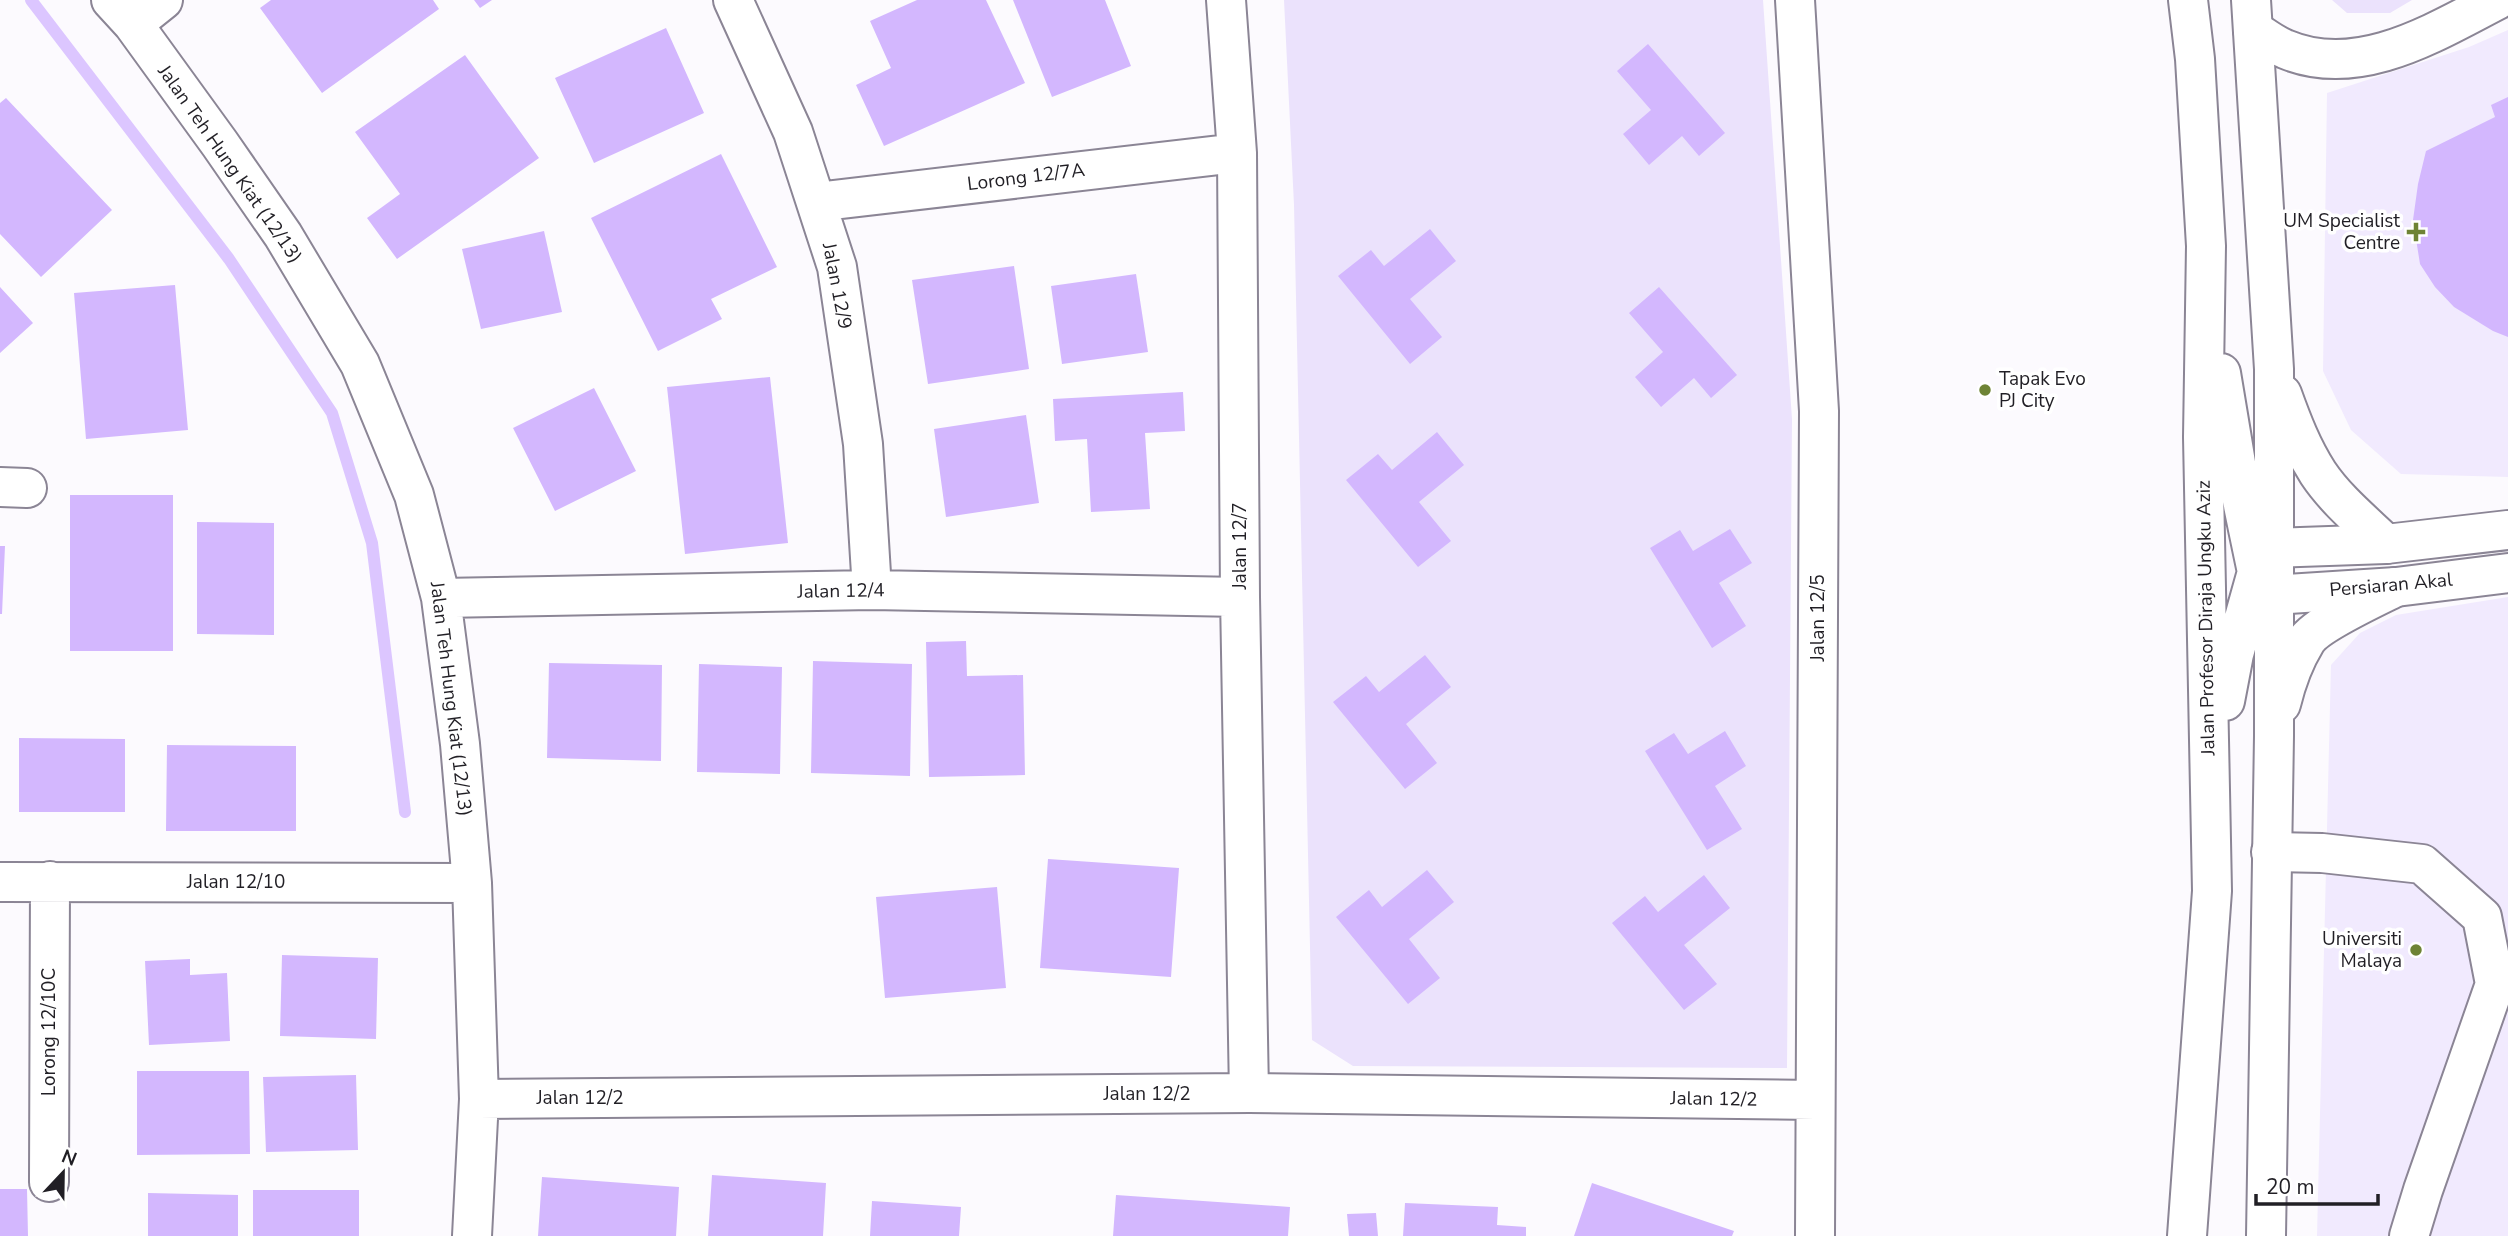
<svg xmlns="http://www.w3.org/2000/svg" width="2508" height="1236" font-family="'Nunito Sans',sans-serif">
	<rect width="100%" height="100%" fill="#fcfafe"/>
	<path fill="#f1eafe" d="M2508,30V477L2401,474L2351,430L2323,371L2327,93L2469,47Z
		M2508,597V1236H2317L2331,665L2360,633L2396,615Z"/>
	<path fill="#ebe2fc" d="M1284,0H1763L1792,419L1787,1068L1353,1066L1312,1040L1294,205Z
		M2332,0H2412L2390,13H2347Z"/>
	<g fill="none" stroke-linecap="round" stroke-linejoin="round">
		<path stroke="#dcc6ff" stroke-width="12" d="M31,0L229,259L332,413L372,543L405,812"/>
	</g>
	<path fill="#d3b7fe" d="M271,0H433L439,9L322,93L260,8Z
		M474,0H492L480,8Z
		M917,0H986L1025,83L884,146L856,85L891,68L870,21Z
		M1013,0H1105L1131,66L1052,97Z
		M666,28L704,113L594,163L555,78Z
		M1648,44L1725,133L1699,156L1682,136L1649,165L1623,134L1651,110L1617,71Z
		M465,55L539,158L397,259L367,218L400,194L355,132Z
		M2508,97V337L2493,331L2454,307L2435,287L2420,264L2413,220L2418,184L2426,151L2495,117L2491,105Z
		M6,98L112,210L41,277L0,234V103Z
		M721,154L777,267L711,299L722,319L658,351L591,218Z
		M1430,229L1456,261L1410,299L1442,337L1410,364L1338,276L1371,250L1384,266Z
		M544,231L562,312L481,329L462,249Z
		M1014,266L1029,369L928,384L912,280Z
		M1136,274L1148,352L1062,364L1051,286Z
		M175,285L188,430L86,439L74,293Z
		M0,287L33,323L0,353Z
		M1659,287L1737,375L1711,398L1694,378L1661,407L1635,377L1663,352L1629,313Z
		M770,377L788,543L685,554L667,387Z
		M594,388L636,471L555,511L513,428Z
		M1183,392L1185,431L1145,433L1150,509L1091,512L1087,439L1055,441L1053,399Z
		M1026,415L1039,503L946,517L934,429Z
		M1437,432L1464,465L1419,502L1451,541L1418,567L1346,480L1378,454L1392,470Z
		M70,495H173V651H70Z
		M197,522L274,523V635L197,634Z
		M1730,529L1752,563L1719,583L1746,626L1712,648L1650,548L1680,530L1693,551Z
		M0,546H5L2,614H0Z
		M966,641L967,676L1023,675L1025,775L929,777L926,642Z
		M1425,655L1451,687L1406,724L1437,763L1405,789L1333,702L1366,676L1379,692Z
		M813,661L912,664L910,776L811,773Z
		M549,663L662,665L661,761L547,758Z
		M699,664L782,667L780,774L697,772Z
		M1725,731L1746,766L1715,786L1742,829L1707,850L1645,751L1674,733L1688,754Z
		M19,738L125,739V812H19Z
		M167,745L296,746V831H166Z
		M1048,859L1179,868L1171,977L1040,968Z
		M1427,870L1454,902L1409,939L1440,978L1408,1004L1336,917L1369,890L1382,907Z
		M1704,875L1730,908L1684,945L1717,984L1684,1010L1612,923L1645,896L1658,912Z
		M997,887L1006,988L885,998L876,897Z
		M282,955L378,958L376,1039L280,1036Z
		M190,959V975L227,973L230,1041L149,1045L145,961Z
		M137,1071H249L250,1154L137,1155Z
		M356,1075L358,1150L266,1152L263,1077Z
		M712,1175L826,1183L823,1236H708Z
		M542,1177L679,1187L676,1236H538Z
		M1592,1183L1734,1231L1732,1236H1574Z
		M0,1189H27L28,1236H0Z
		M253,1190H359V1236H253Z
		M148,1193L238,1195V1236H148Z
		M1116,1195L1290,1207L1288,1236H1113Z
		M872,1201L961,1207L959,1236H870Z
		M1405,1203L1498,1207L1497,1225L1526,1227V1236H1403Z
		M1376,1213L1378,1236H1349L1347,1214Z"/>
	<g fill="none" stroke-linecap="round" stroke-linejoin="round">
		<defs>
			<path id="minor" d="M111,0L133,24L220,144L283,235L360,364L414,495L441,598L460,744L472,883L479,1099L472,1236
				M733,0L793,132L837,267L863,444L872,590
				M1226,0L1237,153L1240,597L1249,1093
				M1795,0L1819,411L1815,1236
				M133,24L163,0
				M2253,30C2263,36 2274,45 2285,49C2358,80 2433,33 2497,0
				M816,202L1237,153
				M0,487L27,488
				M2273,548L2386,544L2508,530
				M2273,595L2396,587L2508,573
				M441,598L872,590L1240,597
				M2271,852L2322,853L2422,864L2482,917L2495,984L2423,1190L2409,1236
				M0,882L472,883
				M479,1099L1249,1093L1815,1100
				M49,1182L50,881"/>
			<path id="major" d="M2251,0L2274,369V736L2266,1236
				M2221,373L2243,505L2257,572
				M2282,394C2292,422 2302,448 2318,473C2336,500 2363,522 2386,544
				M2225,701L2234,654L2257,572L2262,564
				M2281,704C2286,683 2295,659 2306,641C2317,624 2376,597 2396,587
				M2187,1236L2212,891L2203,437L2206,246L2195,59L2188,0"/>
		</defs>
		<use href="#minor" stroke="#8b8595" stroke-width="42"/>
		<use href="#major" stroke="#8b8595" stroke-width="42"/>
		<use href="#minor" stroke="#fff" stroke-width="38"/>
		<use href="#major" stroke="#fff" stroke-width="38"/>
	</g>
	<g fill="#6e8335" stroke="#fff" stroke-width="2.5">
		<path d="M2412.5 221.5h7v7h7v7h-7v7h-7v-7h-7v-7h7z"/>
		<circle cx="1985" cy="390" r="7"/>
		<circle cx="2416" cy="950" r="7"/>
	</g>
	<g text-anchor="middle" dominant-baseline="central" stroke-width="7" stroke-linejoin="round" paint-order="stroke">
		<g font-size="19" fill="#211f25" stroke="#fff">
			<text transform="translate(230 164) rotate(55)">Jalan Teh Hung Kiat (12/13)</text>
			<text transform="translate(1026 177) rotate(-7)">Lorong 12/7A</text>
			<text transform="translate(837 286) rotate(79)">Jalan 12/9</text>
			<text transform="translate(1240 546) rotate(-90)">Jalan 12/7</text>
			<text transform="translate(2391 585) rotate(-5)">Persiaran Akal</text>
			<text transform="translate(841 591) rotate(-1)">Jalan 12/4</text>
			<text transform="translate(1818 618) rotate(-90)">Jalan 12/5</text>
			<text transform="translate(2206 618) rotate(-91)">Jalan Profesor Diraja Ungku Aziz</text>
			<text transform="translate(451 699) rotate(83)">Jalan Teh Hung Kiat (12/13)</text>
			<text x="236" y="882">Jalan 12/10</text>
			<text transform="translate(49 1032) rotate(-90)">Lorong 12/10C</text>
			<text x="1147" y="1094">Jalan 12/2</text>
			<text x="580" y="1098">Jalan 12/2</text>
			<text transform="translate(1714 1099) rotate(1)">Jalan 12/2</text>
		</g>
		<g font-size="19" fill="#211f25" stroke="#fff" text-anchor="end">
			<text x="2400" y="221">UM Specialist<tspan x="2400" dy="22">Centre</tspan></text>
			<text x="1999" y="379" text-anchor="start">Tapak Evo<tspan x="1999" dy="22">PJ City</tspan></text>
			<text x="2402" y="939">Universiti<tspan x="2402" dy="22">Malaya</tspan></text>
		</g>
	</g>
	<g transform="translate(63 1173) rotate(22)" stroke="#ffffff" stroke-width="5" paint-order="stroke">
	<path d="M0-5L12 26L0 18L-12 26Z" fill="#211f25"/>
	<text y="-10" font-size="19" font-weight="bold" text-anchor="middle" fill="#211f25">N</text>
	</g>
	<path d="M2256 1194v10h122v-10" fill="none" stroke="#211f25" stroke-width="3.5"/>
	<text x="2266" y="1194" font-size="21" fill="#211f25" stroke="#ffffff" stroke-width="5" paint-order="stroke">20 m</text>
</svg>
